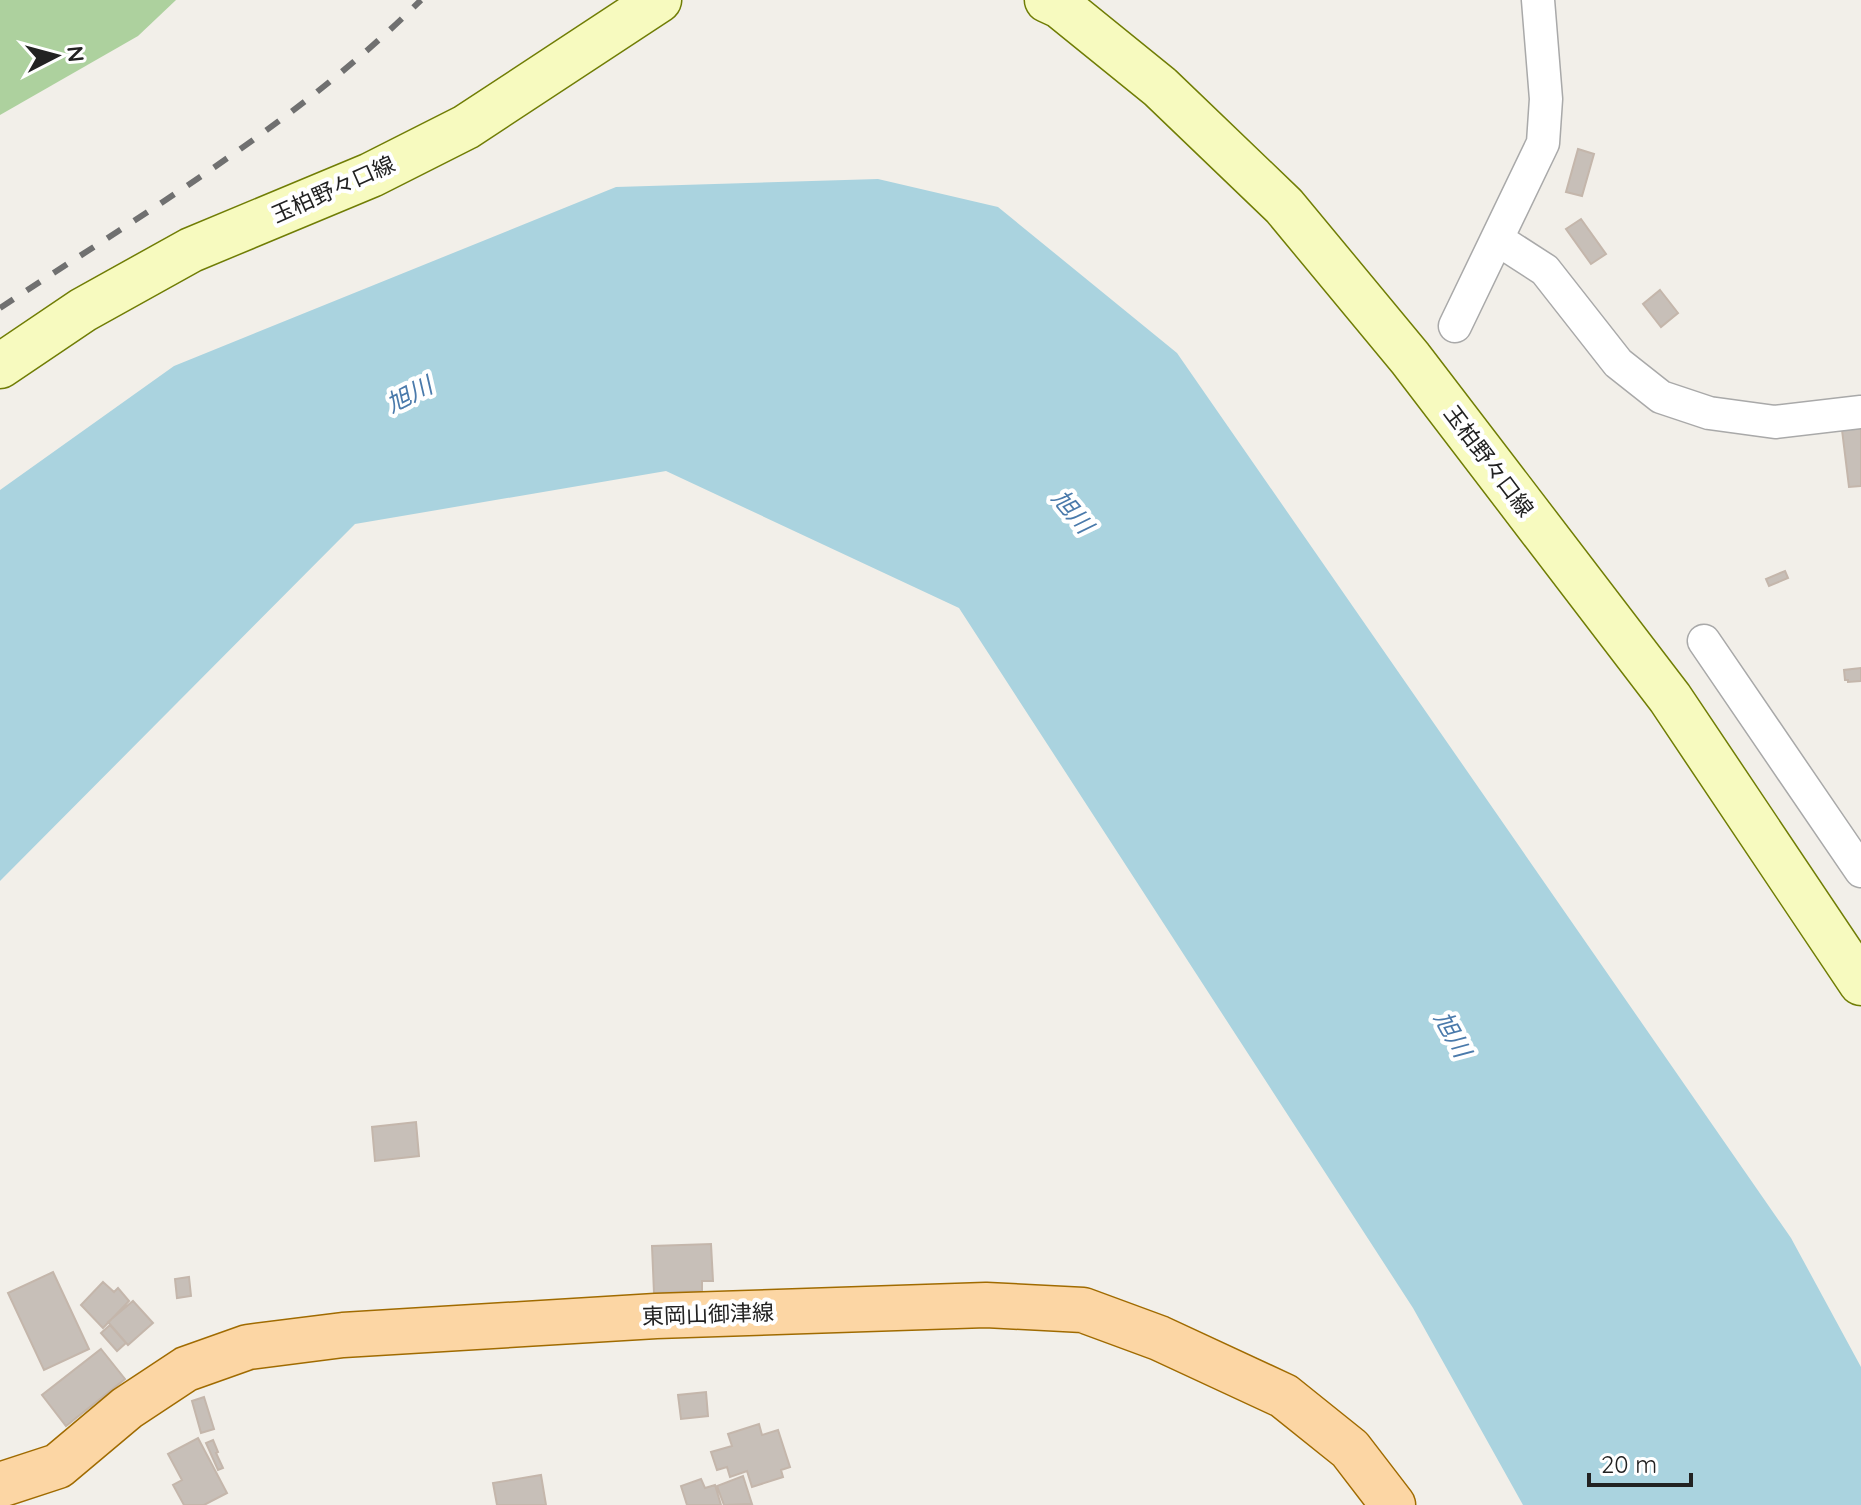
<svg xmlns="http://www.w3.org/2000/svg" width="1861" height="1505" font-family="Quicksand,'Noto Sans JP',sans-serif">
	<rect width="100%" height="100%" fill="#f2efe9"/>
	<path fill="#add19e" d="M0,0H176L138,36L0,115Z"/>
	<path fill="#aad3df" d="M878,179L998,207L1177,353L1791,1238L1861,1367V1505H1523L1413,1308L959,608L666,471L355,524L0,881V490L174,366L616,187Z"/>
	<path fill="#c7bfb8" stroke="#c4b6ab" stroke-width="2" d="M1578,149L1594,154L1582,196L1566,192Z
		M1581,219L1606,254L1591,264L1566,229Z
		M1660,290L1678,313L1661,327L1643,304Z
		M1861,428V486L1849,487L1842,430Z
		M1785,571L1788,578L1769,586L1766,579Z
		M1861,668V681L1848,682V680H1845L1844,670Z
		M416,1122L419,1156L375,1161L372,1127Z
		M711,1244L713,1281H702V1291L654,1293L652,1246Z
		M53,1272L89,1349L44,1370L8,1293Z
		M189,1277L191,1296L177,1298L175,1279Z
		M103,1282L114,1292L118,1288L129,1301L103,1328L81,1305Z
		M133,1301L153,1323L128,1345L108,1322Z
		M110,1325L126,1343L117,1351L101,1333Z
		M101,1349L125,1379L66,1426L42,1395Z
		M706,1392L708,1416L681,1419L678,1395Z
		M204,1397L214,1429L201,1433L192,1401Z
		M759,1424L762,1435L778,1430L790,1467L781,1470L783,1477L752,1487L747,1471L730,1477L727,1467L717,1470L711,1452L732,1446L728,1434Z
		M198,1438L227,1493L204,1505H184L173,1485L182,1480L168,1454Z
		M213,1440L218,1452L216,1453L223,1468L218,1470L206,1443Z
		M541,1475L546,1505H497L493,1483Z
		M743,1476L752,1504L724,1505L717,1486Z
		M701,1479L705,1488L715,1485L721,1505H687L681,1486Z"/>
	<g fill="none" stroke-linecap="round" stroke-linejoin="round">
		<defs>
			<path id="street" d="M1497,239L1545,270L1618,363L1661,397L1709,413L1775,422L1861,412
				M1455,326L1543,143L1546,99L1538,0
				M1704,641L1861,871"/>
			<path id="secondary" d="M1047,0L1060,6L1160,87L1284,206L1410,358L1670,698L1861,983
				M0,366L83,310L191,250L371,175L466,127L659,0"/>
			<path id="primary" d="M0,1485L58,1466L127,1408L186,1369L248,1347L343,1335L656,1316L986,1305L1083,1310L1159,1338L1284,1396L1350,1449L1393,1505"/>
		</defs>
		<use href="#street" stroke="#a9a9a9" stroke-width="35"/>
		<use href="#secondary" stroke="#707d05" stroke-width="47"/>
		<use href="#primary" stroke="#a06b00" stroke-width="47"/>
		<use href="#street" stroke="#fff" stroke-width="32"/>
		<use href="#secondary" stroke="#f7fabf" stroke-width="44"/>
		<use href="#primary" stroke="#fcd6a4" stroke-width="44"/>
		<path stroke="#707070" stroke-width="6" stroke-dasharray="16 16" stroke-linecap="butt" d="M0,308C145,212 298,123 421,0"/>
	</g>
	<g text-anchor="middle" dominant-baseline="central" stroke-width="8" stroke-linejoin="round" paint-order="stroke">
		<g font-size="22" fill="#222" stroke="#fff">
			<text transform="translate(333 189) rotate(-24)">玉柏野々口線</text>
			<text transform="translate(1489 461) rotate(53)">玉柏野々口線</text>
			<text transform="translate(708 1314) rotate(-2)">東岡山御津線</text>
		</g>
		<g font-size="24" font-style="italic" fill="#4a7aab" stroke="#fff">
			<text transform="translate(409 394) rotate(-27)">旭川</text>
			<text transform="translate(1073 511) rotate(50)">旭川</text>
			<text transform="translate(1453 1034) rotate(61)">旭川</text>
		</g>
	</g>
	<g transform="translate(56 56) rotate(84)" stroke="#ffffff" stroke-width="6" paint-order="stroke">
	<path d="M0-6L14 30L0 20L-14 30Z" fill="#222222"/>
	<text y="-12" font-size="22" font-weight="bold" text-anchor="middle" fill="#222222">N</text>
	</g>
	<path d="M1589 1473v12h102v-12" fill="none" stroke="#222222" stroke-width="4"/>
	<text x="1601" y="1473" font-size="24" fill="#222222" stroke="#ffffff" stroke-width="6" paint-order="stroke">20 m</text>
</svg>
